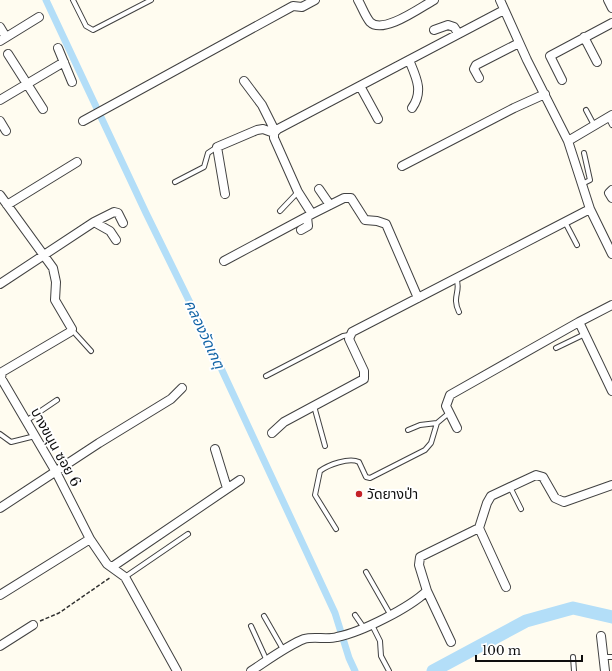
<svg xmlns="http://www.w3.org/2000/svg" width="612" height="671" font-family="'Libre Baskerville','Noto Sans Thai',serif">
	<rect width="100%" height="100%" fill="#fffcf0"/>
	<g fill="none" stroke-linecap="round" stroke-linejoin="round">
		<path stroke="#b3def8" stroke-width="7" d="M46,0L146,213L200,323L335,613L349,658L355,671"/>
		<path stroke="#b3def8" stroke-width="13" d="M433,671L526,621L573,608L612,617"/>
		<defs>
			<path id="lane" d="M73,0L86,26L93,30L151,0
				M586,110L594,125
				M608,117L612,125
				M175,182L204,167L208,153L217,147
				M582,184L590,180L584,153
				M280,211L298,192
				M565,222L577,245
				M456,278C462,291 451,296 459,312
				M72,330L91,351
				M556,348L585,334
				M266,376L343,336L349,335
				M314,406L325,446
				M26,421L57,400
				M408,430L420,425L437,423
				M0,434L11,442L35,436
				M510,487L521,509
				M336,529L315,495L320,471C328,465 349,457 359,462L366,477L370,478L425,450L431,443L437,423L449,413
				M366,572L390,614
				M125,577L188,534
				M355,615L364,628
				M264,616L284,651
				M372,625L380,641L381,656L389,671
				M251,626L267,661
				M573,657L574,671
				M604,657H612"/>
			<path id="street" d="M358,0C362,7 365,16 370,22C383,35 421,7 434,0
				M500,0L527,60L568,141L590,209L612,254
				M608,0L612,8
				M0,27L6,37
				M434,30L448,25L454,27L458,33
				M584,37L597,62
				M0,41L39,17
				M58,48L72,82
				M8,54L43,109
				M409,60C416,77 424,91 412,108
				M479,78L474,69L476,65L519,43
				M562,80L550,56L612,23
				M244,81L262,105L275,131
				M360,86L378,119
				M0,100L64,62
				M0,121L6,131
				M83,121L293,6L302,7L315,0
				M568,141L612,115
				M402,166L514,108L545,94
				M319,189L330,205
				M612,190L609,193L612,198
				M225,194L217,147L257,130L263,129L274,133
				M0,195L53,268L56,282L55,300L72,329L70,332L2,372L1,378L56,472L90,539L107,564L125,577L177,671
				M7,205L77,162
				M94,222L114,212L118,213L123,223
				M301,230L308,226L307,217
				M224,261L312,214
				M0,284L94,222L110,231L116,240
				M418,298L386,224L377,221L365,220L351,198H344L312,214L298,192L274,138V133L278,129L504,10
				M612,305L579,322L612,391
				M457,428L446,406L450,395L579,322
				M272,433L284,422L364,379V371L349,339L352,332L590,209
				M215,449L227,488
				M0,508L99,443L171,399L182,388
				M479,528L506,587
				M112,567L240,480
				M427,591L451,642
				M0,595L90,539
				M601,636L605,671
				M0,646L33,625
				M251,671C265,662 288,645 304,639C314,636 327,640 337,637C362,632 409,608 427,591L419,565L420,557L479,528L487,503L491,496L536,475L543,477L555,498L564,502L612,485"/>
		</defs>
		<use href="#lane" stroke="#414141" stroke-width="6"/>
		<use href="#street" stroke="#414141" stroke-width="10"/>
		<path stroke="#303030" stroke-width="1.5" stroke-dasharray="4 2" stroke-linecap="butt" d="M40,621L59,613L111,577"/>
		<use href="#lane" stroke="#fff" stroke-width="4"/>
		<use href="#street" stroke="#fff" stroke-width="8"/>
	</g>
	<circle fill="#c42127" stroke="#fff" stroke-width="1.5" cx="359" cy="494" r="4"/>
	<g text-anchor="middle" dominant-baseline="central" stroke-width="4" stroke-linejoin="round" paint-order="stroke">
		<g font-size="14" fill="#0e0e0e" stroke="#fff">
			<text transform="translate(56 447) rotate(61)">บางขนุน ซอย 6</text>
		</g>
		<g font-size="14" fill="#0e0e0e" stroke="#fff" text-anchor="start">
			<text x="367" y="494">วัดยางป่า</text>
		</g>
		<g font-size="15" font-style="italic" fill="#1264a6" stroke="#fff">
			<text transform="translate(205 334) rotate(65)">คลองวัดเกตุ</text>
		</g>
	</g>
	<path d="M476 655v6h106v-6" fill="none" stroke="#0e0e0e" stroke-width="2"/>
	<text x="482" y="655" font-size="12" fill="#0e0e0e" stroke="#ffffff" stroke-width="3" paint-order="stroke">100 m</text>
</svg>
